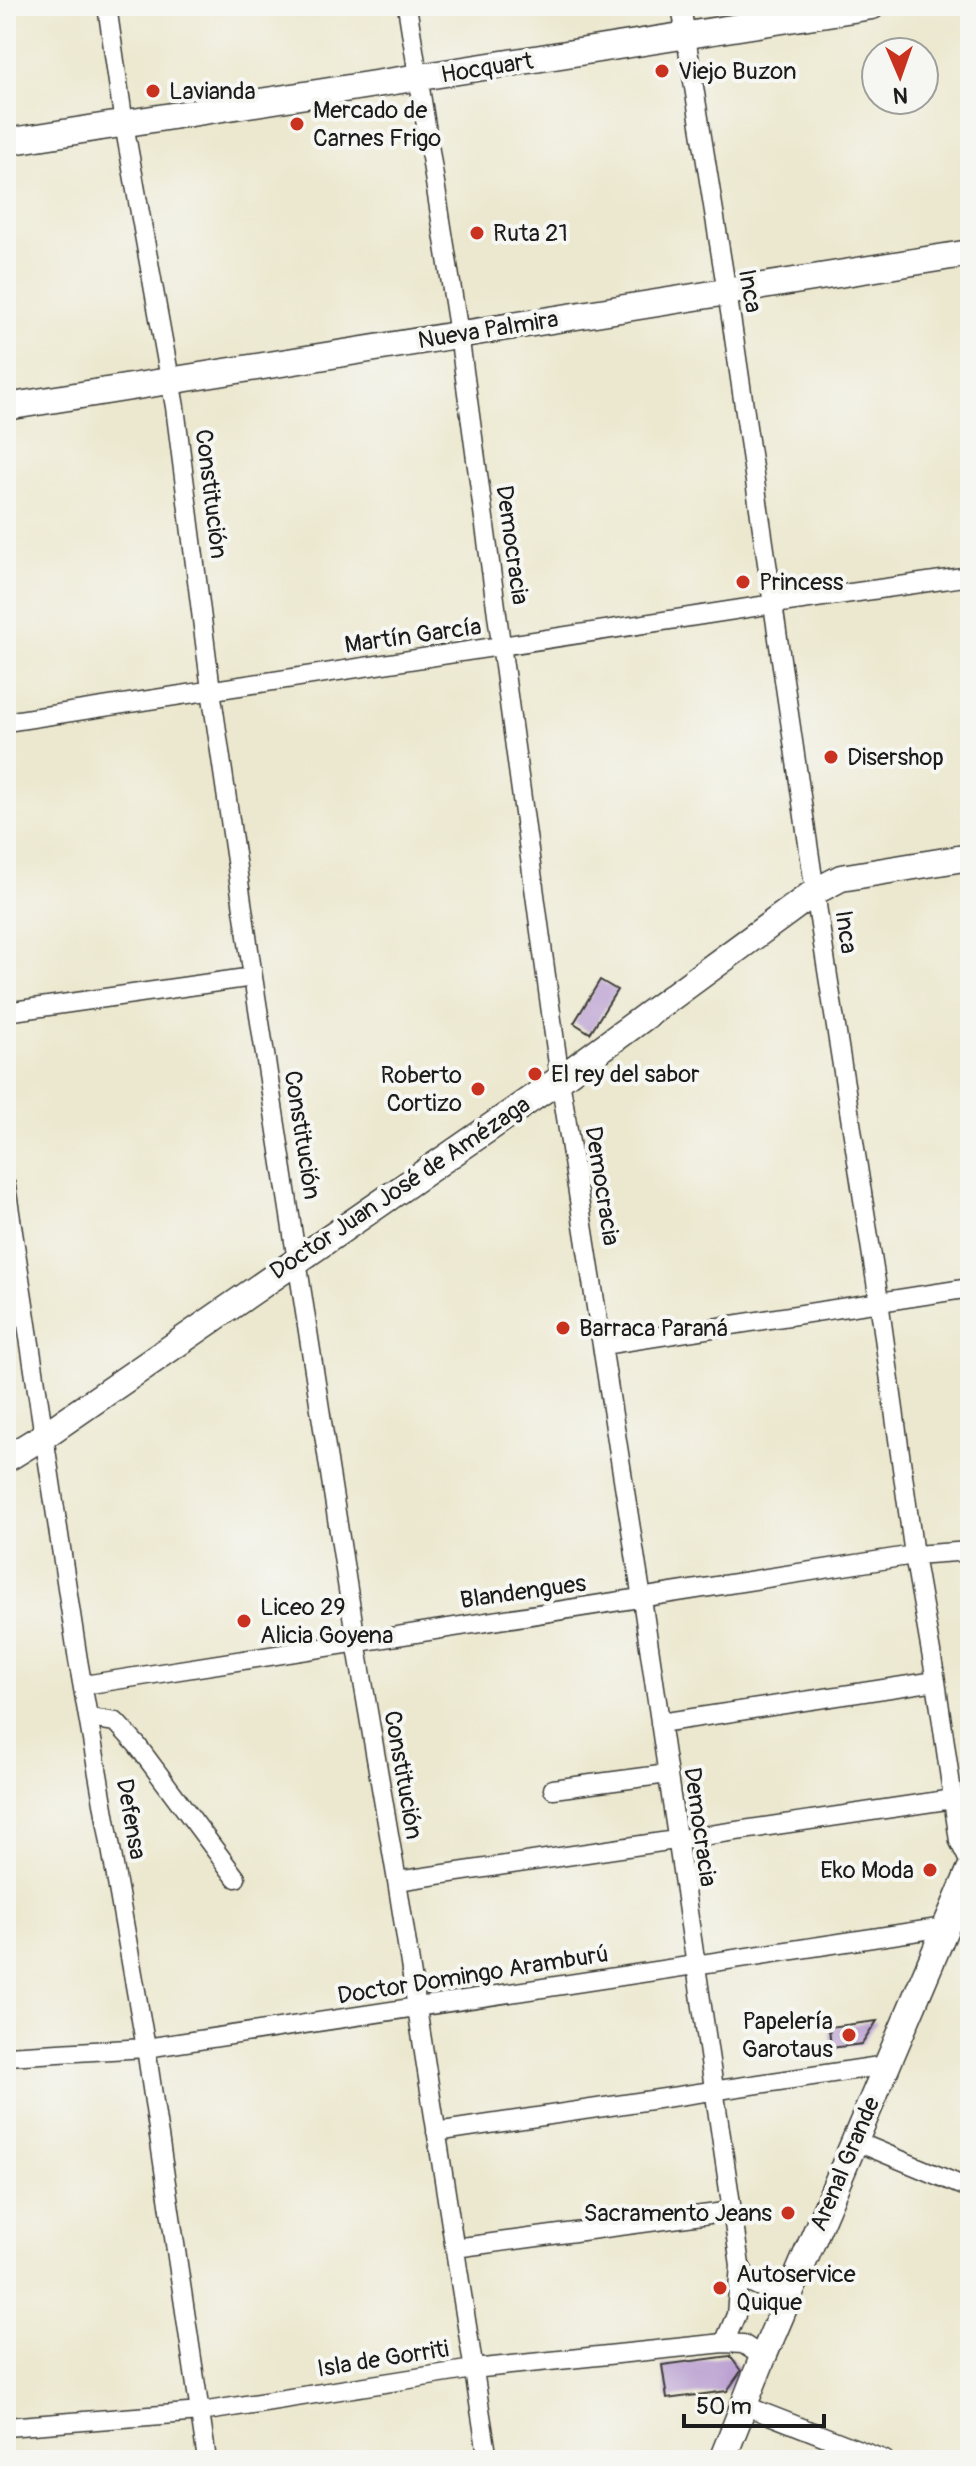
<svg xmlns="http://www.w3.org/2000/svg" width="976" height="2466" font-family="Pangolin,sans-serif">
	<rect width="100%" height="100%" fill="#f6f6f2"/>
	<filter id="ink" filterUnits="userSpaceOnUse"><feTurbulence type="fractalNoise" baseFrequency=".0125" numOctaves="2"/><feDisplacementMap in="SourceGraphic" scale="16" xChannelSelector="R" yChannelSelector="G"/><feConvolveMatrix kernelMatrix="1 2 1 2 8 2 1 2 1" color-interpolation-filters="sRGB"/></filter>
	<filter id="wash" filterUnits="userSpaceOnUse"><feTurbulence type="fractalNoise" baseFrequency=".006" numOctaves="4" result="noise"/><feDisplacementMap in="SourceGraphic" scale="32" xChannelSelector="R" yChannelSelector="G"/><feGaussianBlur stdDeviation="1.8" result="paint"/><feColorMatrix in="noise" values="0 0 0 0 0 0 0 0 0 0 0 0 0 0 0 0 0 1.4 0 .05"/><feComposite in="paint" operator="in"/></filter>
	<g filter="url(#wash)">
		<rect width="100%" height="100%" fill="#ece8cf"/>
		<g id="blocks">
			<path fill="#bca2d2" d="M600,980L617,990L590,1033L574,1023Z
				M877,2021L862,2044L831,2048L829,2027Z
				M730,2356L741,2371L727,2391L667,2399L662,2365Z"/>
		</g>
	</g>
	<g filter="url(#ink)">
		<use href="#blocks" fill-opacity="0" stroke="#3b3b37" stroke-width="2"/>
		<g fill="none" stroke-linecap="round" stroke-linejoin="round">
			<defs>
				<path id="street" d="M107,6L124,124L175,407L211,690L253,977L356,1641L397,1881L488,2460
					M407,6L459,334L560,1079L642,1599L740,2265L749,2282L787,2299
					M681,6L732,324L819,919L879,1301L914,1555L936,1681L959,1841L970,1863
					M6,722L774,604L970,576
					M6,1012L253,977
					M6,1186L78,1660L146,2048L207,2460
					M603,1345L970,1288
					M84,1685L914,1555L970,1551
					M89,1718L116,1722L137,1745L236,1878
					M660,1723L936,1681
					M553,1789L668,1774
					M397,1881L953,1799
					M6,2056L146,2048L945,1927
					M436,2132L886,2065
					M855,2141L970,2189
					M455,2248L732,2211
					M724,2343L736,2315L740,2265
					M746,2406L885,2460
					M6,2427L201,2412L473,2369L724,2343L743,2344L763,2357"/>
				<path id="secondary" d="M6,142L872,6
					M6,407L970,253
					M6,1459L45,1435L560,1079L816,891L841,878L970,857
					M722,2460L763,2357L970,1870"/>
			</defs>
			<use href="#street" stroke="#3b3b37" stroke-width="21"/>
			<use href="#secondary" stroke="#3b3b37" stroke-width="29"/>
			<use href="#street" stroke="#fff" stroke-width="18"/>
			<use href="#secondary" stroke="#fff" stroke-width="26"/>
		</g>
	</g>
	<g fill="#c8321e" stroke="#f6f6f2" stroke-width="3">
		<circle cx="662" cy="71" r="8"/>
		<circle cx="153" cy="91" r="8"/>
		<circle cx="297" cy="124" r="8"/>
		<circle cx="477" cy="233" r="8"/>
		<circle cx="743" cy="582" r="8"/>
		<circle cx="831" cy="757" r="8"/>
		<circle cx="535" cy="1074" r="8"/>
		<circle cx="478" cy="1089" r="8"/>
		<circle cx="563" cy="1328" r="8"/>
		<circle cx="244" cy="1621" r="8"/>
		<circle cx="930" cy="1870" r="8"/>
		<circle cx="849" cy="2035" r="8"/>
		<circle cx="788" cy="2213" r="8"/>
		<circle cx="720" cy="2288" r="8"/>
	</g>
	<g text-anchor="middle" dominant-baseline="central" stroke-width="8" stroke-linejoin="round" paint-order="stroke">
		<g font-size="24" fill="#1c1c1c" stroke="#f6f6f2">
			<text transform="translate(487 68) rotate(-9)">Hocquart</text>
			<text transform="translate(750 291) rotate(80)">Inca</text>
			<text transform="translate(488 330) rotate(-9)">Nueva Palmira</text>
			<text transform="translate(211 494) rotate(83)">Constitución</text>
			<text transform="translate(512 545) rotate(82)">Democracia</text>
			<text transform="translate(413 636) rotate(-8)">Martín García</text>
			<text transform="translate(846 932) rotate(82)">Inca</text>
			<text transform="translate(302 1135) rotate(81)">Constitución</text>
			<text transform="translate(602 1186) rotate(81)">Democracia</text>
			<text transform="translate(400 1188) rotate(-34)">Doctor Juan José de Amézaga</text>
			<text transform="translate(523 1592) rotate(-8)">Blandengues</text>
			<text transform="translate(403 1775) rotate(80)">Constitución</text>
			<text transform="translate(131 1819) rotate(80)">Defensa</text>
			<text transform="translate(700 1827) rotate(82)">Democracia</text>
			<text transform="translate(473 1975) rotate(-9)">Doctor Domingo Aramburú</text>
			<text transform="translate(845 2164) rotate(-67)">Arenal Grande</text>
			<text transform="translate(383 2359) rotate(-9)">Isla de Gorriti</text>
		</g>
		<g font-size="24" fill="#1c1c1c" stroke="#f6f6f2" text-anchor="start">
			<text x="678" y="71">Viejo Buzon</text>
			<text x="169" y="91">Lavianda</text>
			<text x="313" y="110">Mercado de<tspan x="313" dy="28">Carnes Frigo</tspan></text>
			<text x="493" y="233">Ruta 21</text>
			<text x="759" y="582">Princess</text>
			<text x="847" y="757">Disershop</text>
			<text x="551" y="1074">El rey del sabor</text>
			<text x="462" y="1075" text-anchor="end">Roberto<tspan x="462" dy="28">Cortizo</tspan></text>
			<text x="579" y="1328">Barraca Paraná</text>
			<text x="260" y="1607">Liceo 29<tspan x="260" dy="28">Alicia Goyena</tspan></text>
			<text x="914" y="1870" text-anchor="end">Eko Moda</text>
			<text x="833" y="2021" text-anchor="end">Papelería<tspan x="833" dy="28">Garotaus</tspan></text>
			<text x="772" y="2213" text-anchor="end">Sacramento Jeans</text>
			<text x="736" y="2274">Autoservice<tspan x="736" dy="28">Quique</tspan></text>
		</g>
	</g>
	<rect width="976" height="2466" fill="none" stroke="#f6f6f2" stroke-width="32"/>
	<g transform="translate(900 76) rotate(178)"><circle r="38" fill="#f6f6f2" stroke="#9f9f9c" stroke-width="2"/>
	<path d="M0-6L14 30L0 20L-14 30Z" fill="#c8321e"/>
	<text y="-12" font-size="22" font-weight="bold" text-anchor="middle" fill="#1c1c1c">N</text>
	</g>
	<path d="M684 2414v12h140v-12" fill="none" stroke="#1c1c1c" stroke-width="4"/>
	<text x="696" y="2414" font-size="24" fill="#1c1c1c" stroke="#f6f6f2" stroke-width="6" paint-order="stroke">50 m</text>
</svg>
